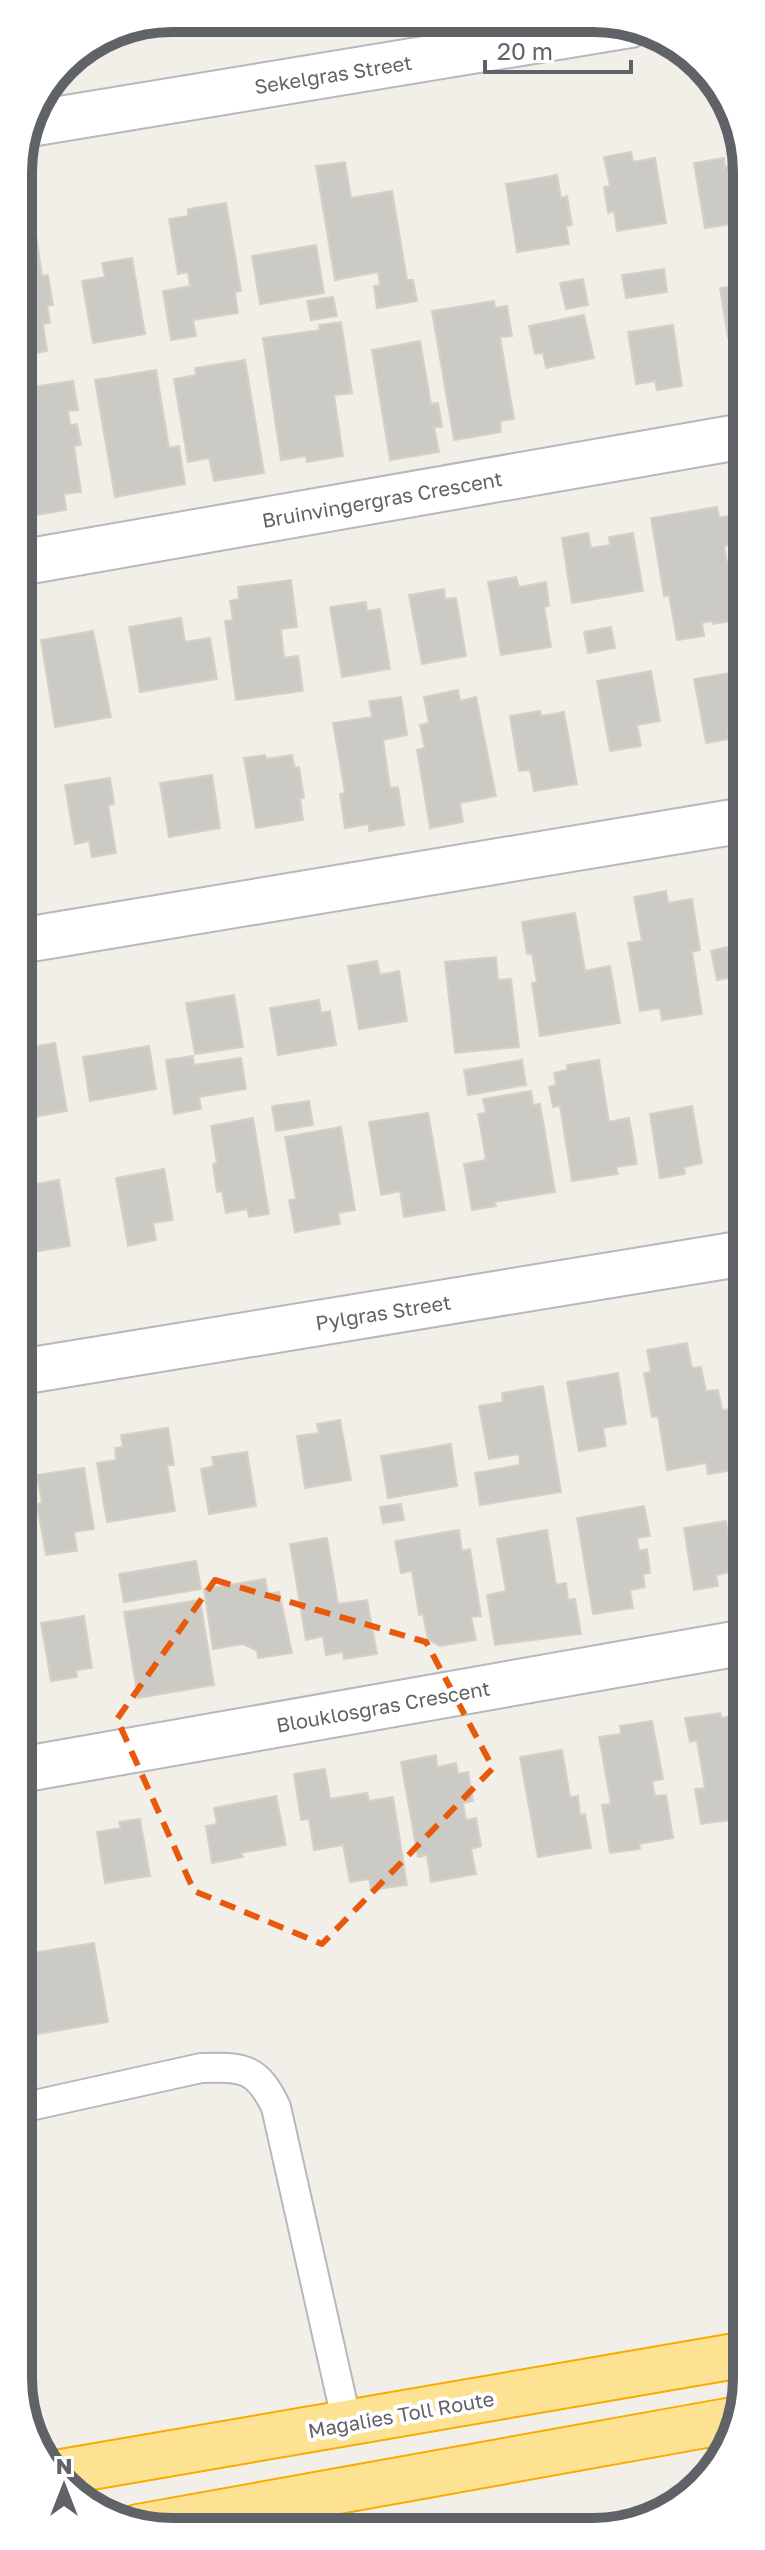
<svg xmlns="http://www.w3.org/2000/svg" width="765" height="2550" font-family="'Golos Text',sans-serif">
	<rect width="100%" height="100%" fill="#f1efe8"/>
	<path fill="#cccac5" stroke="#d6d1c6" stroke-width="2" d="M631,152L633,162L655,158L666,223L617,231L614,211L608,213L604,187L610,186L604,157Z
		M724,158L725,167L744,164V222L705,228L694,163Z
		M345,162L351,198L392,191L407,280H413L417,301L377,308L374,286L380,285L378,272L335,280L316,166Z
		M557,175L561,198L567,196L572,225L566,226L569,244L517,252L506,184Z
		M226,203L241,291L235,292L238,313L193,320L196,336L171,340L163,291L190,286L188,272L178,274L169,219L188,216V209Z
		M36,235L42,276L48,275L53,305L47,306L50,323L43,324L47,351L19,356L18,237Z
		M316,245L324,293L260,304L252,256Z
		M132,258L145,334L93,343L82,281L105,277L102,263Z
		M664,269L667,292L626,298L622,275Z
		M583,279L588,305L566,309L560,283Z
		M744,285V336L728,338L720,288Z
		M333,297L337,316L311,320L307,301Z
		M494,301L495,308L507,306L512,336L500,337L514,419L500,421L501,432L454,440L432,311Z
		M584,315L594,358L546,368L543,353L535,354L529,326Z
		M341,322L352,393L334,395L343,456L307,462L306,456L281,460L263,338L320,330L319,325Z
		M673,325L682,386L657,390L655,381L636,384L628,332Z
		M420,341L431,404L438,403L442,427H434L439,452L390,460L372,350Z
		M245,360L264,473L214,481L209,458L188,462L174,379L196,375L195,368Z
		M156,370L169,448L179,446L185,484L115,497L95,380Z
		M73,381L78,410L68,411L70,425L77,424L81,445L74,446L81,492L64,494L66,510L24,517L20,493L33,491L31,481L36,480L28,435L19,436V389Z
		M717,507L719,517L730,516L735,544L724,546L727,562L737,559L745,619L713,624L712,621L702,623L704,636L677,640L669,595L664,596L651,518Z
		M588,533L591,548L610,545L609,537L633,533L643,591L572,603L562,538Z
		M516,577L519,587L546,582L549,606L544,607L551,647L501,655L488,582Z
		M291,580L297,627L281,629L284,658L298,656L303,691L236,700L225,621L233,620L230,601L239,599L238,587Z
		M444,589L445,599L456,598L466,656L422,664L409,595Z
		M366,602L367,611L380,609L390,669L342,677L330,607Z
		M181,618L185,642L210,638L217,679L140,692L129,627Z
		M611,627L615,648L588,653L584,632Z
		M93,631L111,717L55,727L41,640Z
		M651,671L660,721L637,725L641,746L610,751L597,681Z
		M736,672L745,727L727,730L729,739L706,743L694,679Z
		M458,690L460,701L476,697L496,796L460,803L463,822L430,828L417,750L425,748L420,725L429,723L424,697Z
		M401,697L407,735L383,740L390,788L398,787L404,825L369,831V824L345,828L340,794L345,793L333,723L372,717L369,701Z
		M540,711L541,716L564,712L577,784L534,791L530,770L519,771L510,716Z
		M265,755L266,759L292,755L295,768L299,767L304,798H300L303,820L256,828L244,758Z
		M212,775L220,828L169,837L160,783Z
		M110,778L114,804L108,805L116,853L92,857L89,841L75,844L65,785Z
		M666,891L668,903L692,899L700,950L692,952L702,1014L662,1020L660,1008L640,1011L628,943L642,941L634,897Z
		M575,913L585,971L610,966L620,1023L540,1036L532,983L537,982L532,954H527L522,922Z
		M745,930V976L738,931Z
		M727,947L733,977L717,980L711,951Z
		M496,957L498,980L511,979L519,1047L455,1053L445,962Z
		M377,961L380,975L399,971L407,1021L359,1029L348,966Z
		M234,995L243,1047L195,1054L186,1003Z
		M319,1000L321,1013L330,1011L336,1045L278,1055L270,1008Z
		M55,1043L67,1111L33,1117L30,1096L19,1097V1049Z
		M149,1046L156,1089L90,1101L83,1057Z
		M193,1056L194,1065L241,1058L246,1089L199,1097L201,1109L174,1114L166,1060Z
		M522,1060L526,1085L468,1095L464,1070Z
		M599,1060L609,1122L629,1118L637,1164L616,1167L618,1174L572,1181L560,1106L553,1107L549,1087L556,1085L554,1073L567,1070V1065Z
		M531,1091L533,1105L540,1104L555,1192L495,1202L496,1206L472,1210L464,1164L486,1160L478,1114L486,1113L483,1099Z
		M309,1101L313,1125L276,1131L272,1106Z
		M692,1106L702,1163L684,1167L685,1174L660,1178L650,1114Z
		M428,1113L445,1210L404,1217L400,1191L381,1195L369,1122Z
		M253,1118L269,1214L249,1217L247,1209L226,1213L222,1191L217,1192L213,1164L217,1163L211,1126Z
		M341,1127L355,1210L338,1213L340,1224L295,1232L289,1200L296,1199L285,1137Z
		M164,1169L173,1220L153,1223L156,1240L128,1246L116,1178Z
		M59,1180L70,1246L20,1254L19,1187Z
		M687,1343L692,1368L701,1367L706,1391L718,1390L722,1410L739,1408L746,1446V1468L708,1474L706,1463L667,1470L658,1416L652,1417L644,1373L651,1372L647,1350Z
		M618,1373L626,1424L603,1428L606,1446L579,1451L567,1382Z
		M543,1386L561,1492L480,1505L475,1473L520,1465L519,1454L489,1459L479,1406L503,1402L502,1393Z
		M340,1420L351,1480L305,1488L297,1436L319,1433L317,1424Z
		M168,1428L174,1465H167L175,1511L107,1522L97,1463L116,1460L115,1448L123,1447L121,1435Z
		M451,1444L457,1486L388,1498L381,1456Z
		M247,1452L256,1506L209,1514L201,1469L214,1466L212,1457Z
		M84,1468L94,1529L74,1532L77,1551L46,1555L37,1504L42,1503L37,1475Z
		M401,1504L404,1520L383,1523L380,1507Z
		M644,1506L650,1536L637,1538L639,1551L647,1549L650,1573L643,1574L645,1587L630,1590L633,1608L593,1614L577,1518Z
		M726,1521L734,1571L716,1575L718,1586L694,1590L684,1528Z
		M459,1530L462,1551L470,1549L481,1616L471,1617L476,1640L440,1646L428,1639L423,1614L419,1615L412,1571L401,1573L395,1541Z
		M547,1530L556,1585L566,1583L568,1600L575,1599L581,1634L495,1645L487,1595L506,1591L497,1539Z
		M327,1538L338,1604L367,1600L377,1654L344,1659L343,1652L326,1655L323,1636L306,1640L290,1544Z
		M196,1561L201,1589L124,1602L119,1574Z
		M265,1579L268,1594L279,1592L292,1653L258,1658L257,1651L243,1644L213,1649L204,1589Z
		M200,1600L214,1685L138,1698L124,1612Z
		M84,1616L92,1668L76,1670L77,1677L51,1681L41,1623Z
		M720,1713L721,1718L738,1715L746,1760V1823L732,1825L731,1820L701,1824L695,1789L705,1788L697,1740L690,1742L685,1718Z
		M652,1721L663,1779L652,1781L655,1796L666,1795L673,1838L639,1844L640,1849L610,1853L602,1805L611,1804L599,1737L621,1734L620,1726Z
		M562,1750L570,1797L578,1796L580,1815L585,1814L591,1848L538,1857L520,1757Z
		M436,1755L437,1767L456,1763L458,1774L468,1772L473,1801L463,1803L466,1820L476,1818L481,1846L471,1849L476,1874L431,1882L427,1855L418,1857L401,1762Z
		M325,1769L330,1799L367,1793L369,1801L393,1797L407,1885L371,1890L369,1879L350,1882L343,1845L314,1850L309,1819L301,1820L294,1774Z
		M276,1796L286,1845L241,1853L243,1857L212,1863L206,1826L217,1824L214,1808Z
		M140,1819L150,1876L105,1883L97,1832L121,1828L119,1822Z
		M20,1823L31,1886L20,1888Z
		M94,1943L108,2022L20,2037V1955Z"/>
	<g fill="none" stroke-linecap="round" stroke-linejoin="round">
		<defs>
			<path id="lane" d="M21,2108L201,2068C243,2067 257,2067 276,2107L347,2423"/>
			<path id="street" d="M36,123L630,25
				M19,563L744,436
				M19,941L745,820
				M20,1372L745,1253
				M20,1770L746,1642"/>
			<path id="highway" d="M56,2473L747,2354
				M138,2527L733,2420"/>
		</defs>
		<use href="#lane" stroke="#b5b8bc" stroke-width="32"/>
		<use href="#street" stroke="#b5b8bc" stroke-width="48"/>
		<use href="#highway" stroke="#f9ab00" stroke-width="48"/>
		<use href="#lane" stroke="#fff" stroke-width="28"/>
		<use href="#street" stroke="#fff" stroke-width="44"/>
		<use href="#highway" stroke="#fde293" stroke-width="44"/>
	</g>
	<path fill="none" stroke="#e8590c" stroke-width="6" stroke-dasharray="16 10" stroke-linejoin="round" d="M215,1580L426,1642L493,1768L322,1944L194,1891L117,1719Z"/>
	<g text-anchor="middle" dominant-baseline="central" stroke-width="8" stroke-linejoin="round" paint-order="stroke">
		<g font-size="20" fill="#5f6368" stroke="#fff">
			<text transform="translate(333 74) rotate(-9)">Sekelgras Street</text>
			<text transform="translate(382 499) rotate(-10)">Bruinvingergras Crescent</text>
			<text transform="translate(383 1312) rotate(-9)">Pylgras Street</text>
			<text transform="translate(383 1706) rotate(-10)">Blouklosgras Crescent</text>
			<text transform="translate(401 2414) rotate(-10)">Magalies Toll Route</text>
		</g>
	</g>
	<path d="M0 0H765V2550H0ZM172 32H593A140 140 0 0 1 733 172V2378A140 140 0 0 1 593 2518H172A140 140 0 0 1 32 2378V172A140 140 0 0 1 172 32Z" fill="#fff" fill-rule="evenodd"/>
	<path fill="none" stroke="#5f6368" stroke-width="10" d="M172 32H593A140 140 0 0 1 733 172V2378A140 140 0 0 1 593 2518H172A140 140 0 0 1 32 2378V172A140 140 0 0 1 172 32Z"/>
	<g transform="translate(64 2486)" stroke="#ffffff" stroke-width="6" paint-order="stroke">
	<path d="M0-6L14 30L0 20L-14 30Z" fill="#5f6368"/>
	<text y="-12" font-size="22" font-weight="bold" text-anchor="middle" fill="#5f6368">N</text>
	</g>
	<path d="M485 60v12h146v-12" fill="none" stroke="#5f6368" stroke-width="4"/>
	<text x="497" y="60" font-size="24" fill="#5f6368" stroke="#ffffff" stroke-width="6" paint-order="stroke">20 m</text>
</svg>
